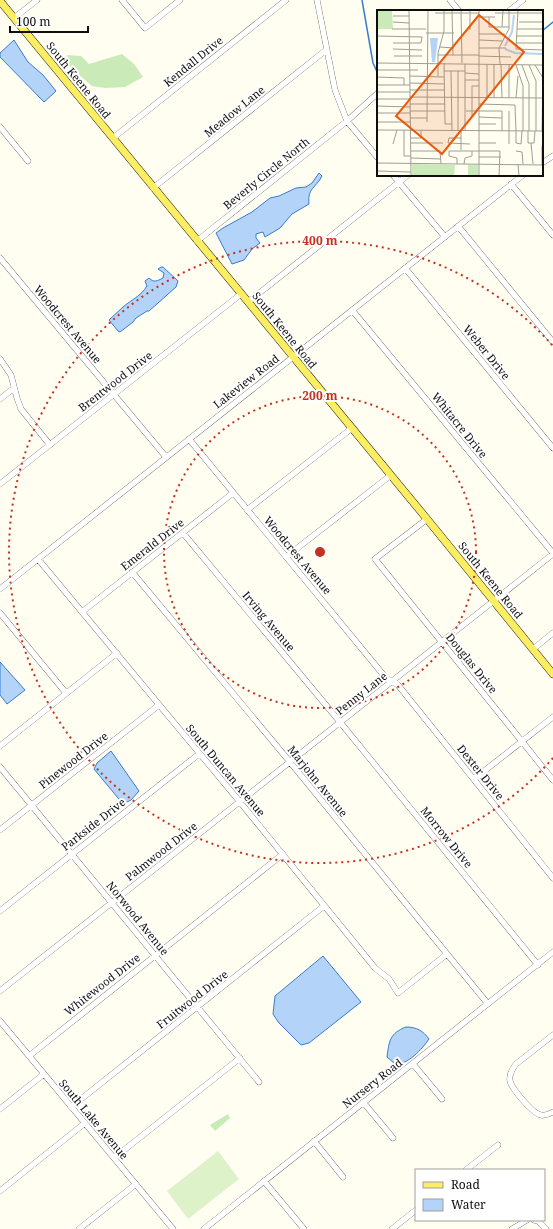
<svg xmlns="http://www.w3.org/2000/svg" width="553" height="1229" font-family="'Noto Serif',serif">
	<rect width="100%" height="100%" fill="#fffef0"/>
	<path fill="#caebb8" d="M122,54L134,64L143,77L125,87L105,88L92,86L69,66L67,55L81,56L89,64Z
		M228,1114L230,1118L215,1131L210,1125Z"/>
	<path fill="#def2ca" d="M218,1151L239,1179L188,1219L167,1191Z"/>
	<path fill="#b3d3f8" stroke="#377cd1" d="M14,40L28,62L43,75L56,91L53,94L44,102L0,57V53Z
		M319,173L322,176C316,188 307,188 309,204L292,214L280,228L265,237L263,232L256,234V238L260,243L252,249L244,260L232,264L216,233L223,228L252,212L270,198L279,196L296,188L306,187L312,183Z
		M161,267H163L178,281L176,287L149,311H147L136,318L133,322L120,332L118,331L109,320C114,316 118,311 123,307C131,300 141,296 147,286L145,281L149,278C154,283 157,281 163,278L164,273L158,269Z
		M0,662L25,690L7,704L0,695Z
		M111,751L139,791L131,800L123,804L94,769L97,763Z
		M323,956L361,1002L309,1043L301,1045L279,1023L273,1014L275,996Z
		M406,1027C417,1027 423,1031 429,1039C422,1049 408,1065 395,1064L387,1057C389,1041 390,1033 406,1027Z"/>
	<g fill="none" stroke-linecap="round" stroke-linejoin="round">
		<path stroke="#377cd1" stroke-width="1.5" d="M362,0L373,63L378,74
			M542,31L553,22"/>
		<defs>
			<path id="minor" d="M122,0L145,28L180,0
				M317,0L335,90L347,121L378,158
				M450,0L459,11
				M509,11L523,0
				M14,18L37,0
				M0,127L28,161
				M113,138L286,0
				M542,163L553,156
				M393,175L445,237
				M511,184L553,235
				M153,188L326,50
				M458,226L553,342
				M197,241L347,121L378,93
				M0,258L166,457
				M405,268L553,448
				M248,302L408,175
				M352,310L553,553
				M0,359L11,375L17,398L21,409L50,445
				M0,399L14,388
				M189,439L386,678L398,685L553,878
				M0,484L241,294
				M247,510L352,428
				M427,519L375,559L553,780
				M183,533L340,722L538,965
				M286,557L391,475
				M38,559L240,802L375,968L389,979L398,993L447,954
				M132,572L290,762L488,1004
				M0,589L523,175
				M82,612L233,493
				M0,613L66,693
				M533,649L553,633
				M0,746L117,653
				M0,767L259,1082
				M474,779L553,717
				M0,830L159,705
				M0,911L199,754
				M0,991L553,554
				M0,1021L173,1229
				M553,1035L516,1064C512,1069 509,1075 510,1081C512,1089 533,1114 541,1115C546,1116 549,1114 553,1112
				M29,1056L283,854
				M413,1064L442,1099
				M363,1102L393,1138
				M71,1107L324,906
				M0,1109L44,1074
				M314,1141L343,1177
				M114,1158L240,1058
				M466,1170L498,1145
				M264,1181L304,1229
				M0,1191L85,1123
				M534,1220L538,1221L546,1229
				M79,1229L136,1184
				M204,1229L553,952
				M392,1229L416,1210
				M512,1229L527,1220"/>
			<path id="major" d="M0,1L427,519L553,674"/>
		</defs>
		<use href="#minor" stroke="#414141" stroke-width="6"/>
		<use href="#major" stroke="#1f1f1f" stroke-width="8"/>
		<use href="#minor" stroke="#fff" stroke-width="5.5"/>
		<use href="#major" stroke="#fcee62" stroke-width="7"/>
	</g>
	<g fill="none" stroke="#c33221" stroke-width="2" stroke-dasharray="2 4">
		<circle cx="320" cy="552" r="156"/>
		<path d="M553 758A311 311 0 1 1 553 346"/>
	</g>
	<g text-anchor="middle" dominant-baseline="central" stroke-width="4" stroke-linejoin="round" paint-order="stroke">
		<g font-size="11" fill="#0e0e0e" stroke="#fff">
			<text transform="translate(193 61) rotate(-39)">Kendall Drive</text>
			<text transform="translate(79 80) rotate(51)">South Keene Road</text>
			<text transform="translate(234 111) rotate(-39)">Meadow Lane</text>
			<text transform="translate(266 173) rotate(-39)">Beverly Circle North</text>
			<text transform="translate(68 324) rotate(50)">Woodcrest Avenue</text>
			<text transform="translate(285 330) rotate(51)">South Keene Road</text>
			<text transform="translate(487 352) rotate(51)">Weber Drive</text>
			<text transform="translate(115 381) rotate(-38)">Brentwood Drive</text>
			<text transform="translate(246 381) rotate(-38)">Lakeview Road</text>
			<text transform="translate(460 425) rotate(51)">Whitacre Drive</text>
			<text transform="translate(152 544) rotate(-38)">Emerald Drive</text>
			<text transform="translate(298 555) rotate(50)">Woodcrest Avenue</text>
			<text transform="translate(491 580) rotate(51)">South Keene Road</text>
			<text transform="translate(269 621) rotate(50)">Irving Avenue</text>
			<text transform="translate(472 663) rotate(51)">Douglas Drive</text>
			<text transform="translate(361 693) rotate(-38)">Penny Lane</text>
			<text transform="translate(73 760) rotate(-38)">Pinewood Drive</text>
			<text transform="translate(226 770) rotate(50)">South Duncan Avenue</text>
			<text transform="translate(481 772) rotate(51)">Dexter Drive</text>
			<text transform="translate(318 781) rotate(51)">Marjohn Avenue</text>
			<text transform="translate(93 824) rotate(-38)">Parkside Drive</text>
			<text transform="translate(447 837) rotate(51)">Morrow Drive</text>
			<text transform="translate(161 851) rotate(-38)">Palmwood Drive</text>
			<text transform="translate(138 918) rotate(51)">Norwood Avenue</text>
			<text transform="translate(102 984) rotate(-38)">Whitewood Drive</text>
			<text transform="translate(192 999) rotate(-38)">Fruitwood Drive</text>
			<text transform="translate(372 1083) rotate(-38)">Nursery Road</text>
			<text transform="translate(94 1119) rotate(50)">South Lake Avenue</text>
		</g>
	</g>
	<g transform="translate(377 10)">
		<rect width="166" height="166" fill="#fffef0"/>
		<path d="M0,0H15L16,19H0ZM35,154L78,155L77,166H35ZM91,155H101V166H86L91,165Z" fill="#caebb8"/>
		<path d="M53,28H61L58,52H55Z" fill="#b3d3f8"/>
		<path fill="none" stroke="#b3d3f8" stroke-width="2" d="M128,36L135,22L137,5M128,39L138,43L166,44"/>
		<path fill="none" stroke="#9f9e96" stroke-width="1" d="M32,0L34,166M75,0L76,45M84,0L85,53M93,0V20M102,0V166M141,0L139,39L166,40M58,3H102M118,3H166M16,6H32M102,7H118M112,7V17H132M16,12L32,13M142,12H166M125,17L126,0M15,19H49M140,19H166M49,23H77M102,24H128M0,26L45,27L44,33H16M139,26H166M102,30L125,31M139,33H166M63,37L77,38M102,38H129M16,39L45,40M61,45H102M17,46H45M102,46L134,47M0,53L166,55M67,53L68,114H75M88,54V120M110,54V88M117,54V88M123,54L122,38L132,19V0M124,54L125,88M132,54V88M139,55L146,76V121M145,55L152,74V121M152,55L159,71V121M158,55L166,68L165,121M0,60H41M67,61H88M74,61L75,121M81,61V121M88,63L102,64M33,66L67,67M61,66V43L67,21V0M0,67L27,68V75M88,70H102M33,73L67,74M0,75H33M33,80H67M0,82H33M33,87L166,88M139,88L141,66M0,89H33M33,94H68M102,94L138,95L139,121M0,96L33,97M33,101H68M89,101H125V121M0,103H33M95,107V76H102M102,107L125,108M33,108H50M0,112H33M50,112L51,0M102,114H119M0,120L166,121M27,120V146H34M139,121V133L144,134L145,121M151,121V133H157L158,121M34,128H44V120M84,128H72L71,133L93,134M34,133H66M102,133H119M154,133L156,154M16,134L20,120M132,134V101M165,136V155M84,140V121M34,141H63L64,154M139,141L145,142L146,154M102,147H124M34,148L64,149M0,153L166,155M80,154V148L72,146V141H123L122,166M87,154L88,148L95,146V141M141,154L142,166M0,161L34,162"/>
		<path fill="#e8590c" fill-opacity="0.15" stroke="#e8590c" stroke-width="2" d="M102,5L147,42L65,144L19,106Z"/>
		<rect width="166" height="166" fill="none" stroke="#0e0e0e" stroke-width="2"/>
	</g>
	<circle cx="320" cy="552" r="6" fill="#c33221" stroke="#fff" stroke-width="2"/>
	<g font-size="12" text-anchor="middle" font-weight="bold" fill="#c33221" stroke="#fff" stroke-width="4" stroke-linejoin="round" paint-order="stroke">
		<text x="320" y="245">400 m</text>
		<text x="320" y="400">200 m</text>
	</g>
	<rect x="415" y="1169" width="130" height="52" fill="#ffffff" stroke="#9f9f9f"/>
	<rect x="423" y="1182" width="20" height="6" fill="#fcee62" stroke="#9f9f9f"/>
	<text x="451" y="1189" font-size="12" fill="#0e0e0e">Road</text>
	<rect x="423" y="1199" width="20" height="12" fill="#b3d3f8" stroke="#9f9f9f"/>
	<text x="451" y="1209" font-size="12" fill="#0e0e0e">Water</text>
	<path d="M10 26v6h78v-6" fill="none" stroke="#0e0e0e" stroke-width="2"/>
	<text x="16" y="26" font-size="12" fill="#0e0e0e" stroke="#ffffff" stroke-width="3" paint-order="stroke">100 m</text>
</svg>
